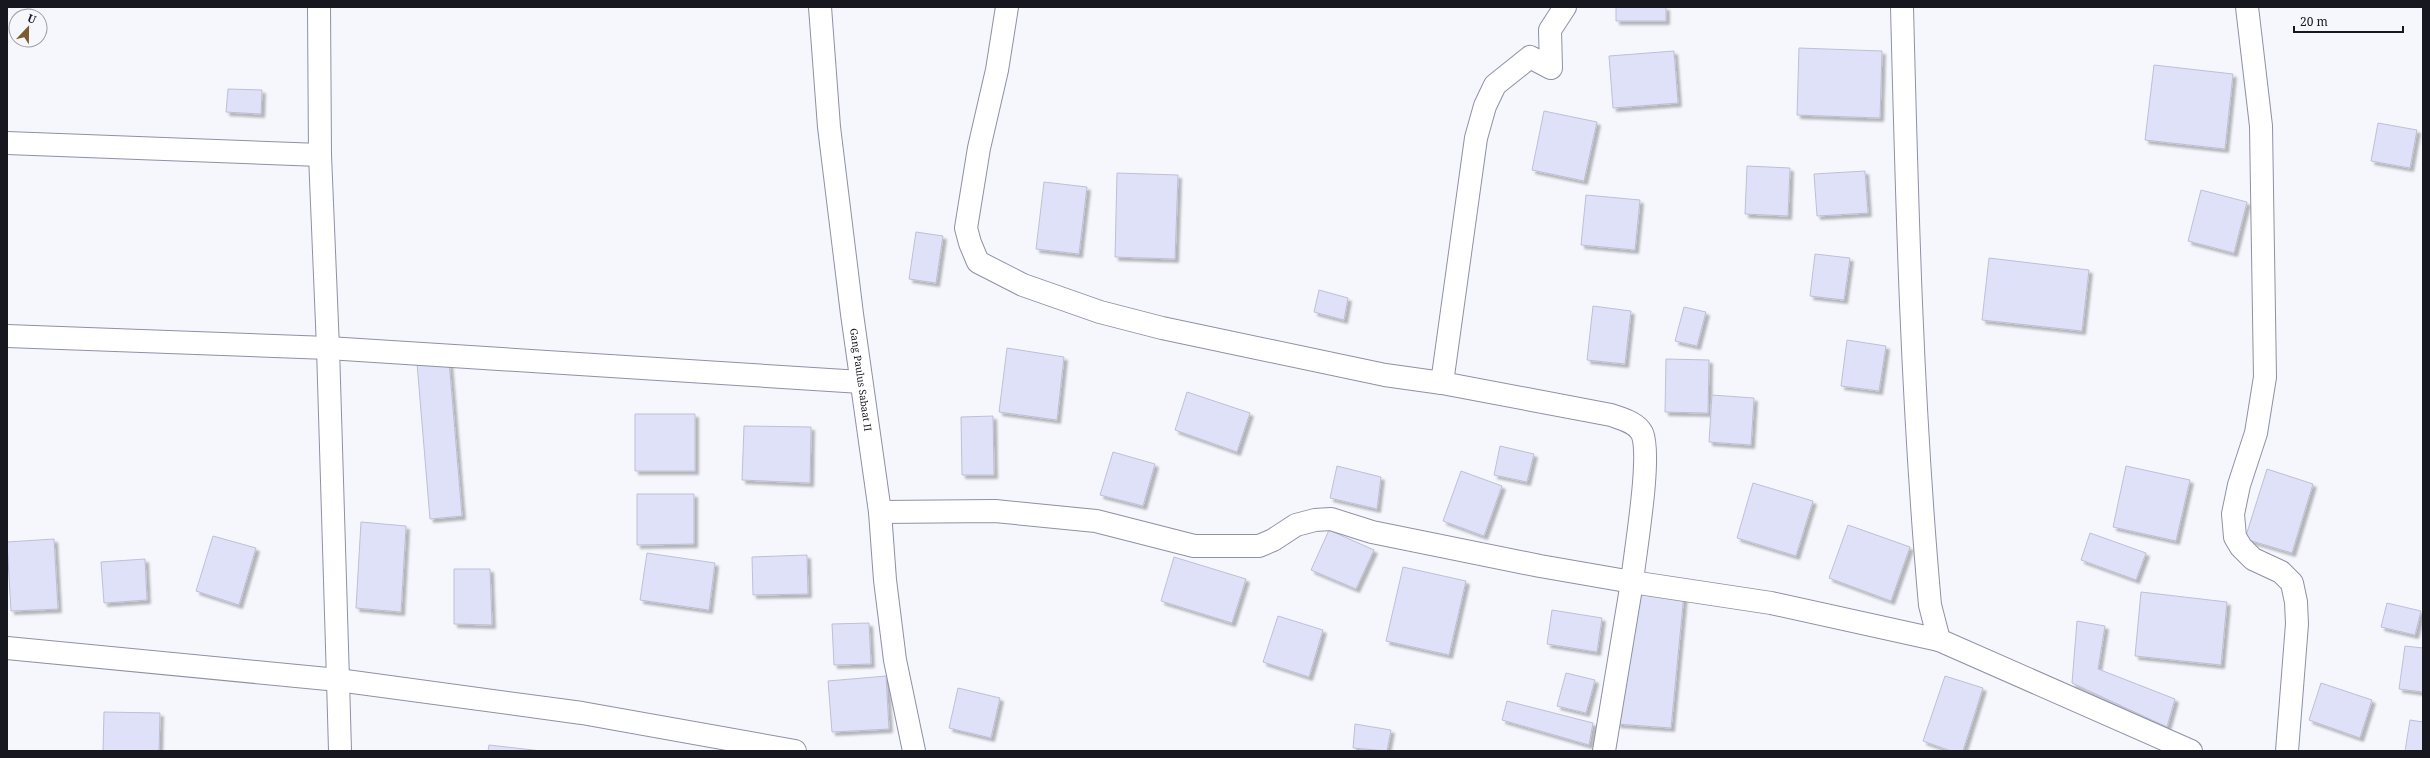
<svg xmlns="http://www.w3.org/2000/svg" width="2430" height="758" font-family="'Noto Serif',serif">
	<defs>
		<filter id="shadow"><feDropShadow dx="3.5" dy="3.5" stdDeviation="1" flood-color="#0004"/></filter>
	</defs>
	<rect width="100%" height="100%" fill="#f6f7fc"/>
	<path fill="#dfe1f9" stroke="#bdbfd6" filter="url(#shadow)" d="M1616,7H1666V21H1616Z
		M1799,48L1882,51L1880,118L1797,115Z
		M1674,51L1678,103L1613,108L1609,56Z
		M2154,65L2233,74L2225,149L2145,140Z
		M228,89L262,90L261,114L226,112Z
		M1544,111L1597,122L1584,181L1532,170Z
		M2378,123L2417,130L2410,168L2371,161Z
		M1747,166L1790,168L1788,216L1745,214Z
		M1865,171L1868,213L1817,216L1814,174Z
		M1117,173L1178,175L1175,259L1115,257Z
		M1044,182L1087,187L1079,254L1036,249Z
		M2201,190L2247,202L2234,253L2188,241Z
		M1586,195L1640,200L1635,250L1581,245Z
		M916,232L943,236L936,283L909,279Z
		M1815,254L1850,258L1844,300L1810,296Z
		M1989,258L2089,270L2082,331L1982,320Z
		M1319,290L1348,298L1344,320L1314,312Z
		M1593,306L1631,311L1625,364L1587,360Z
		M1684,307L1706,312L1697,346L1675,341Z
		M1847,340L1886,346L1879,391L1841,386Z
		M1007,348L1064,357L1057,420L999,412Z
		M1666,359L1709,360L1708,413L1665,412Z
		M449,361L462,516L430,519L417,363Z
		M1187,392L1250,413L1237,452L1175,430Z
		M1712,395L1754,398L1751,445L1709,442Z
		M635,414H695V471H635Z
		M993,416L994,475H962L961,417Z
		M744,426L811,427L810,483L742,480Z
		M1500,446L1534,454L1527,482L1494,475Z
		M1113,452L1155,464L1143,506L1100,495Z
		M1337,466L1381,477L1377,509L1330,498Z
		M2126,466L2190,480L2176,541L2113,527Z
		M2267,469L2313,484L2292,553L2245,539Z
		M1461,471L1502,486L1484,536L1443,521Z
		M1753,483L1813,501L1796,556L1737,538Z
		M637,494H694V544L637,545Z
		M361,522L406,526L401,612L356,608Z
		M1848,525L1910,547L1891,601L1829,578Z
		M1329,530L1374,550L1356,589L1311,570Z
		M2090,533L2146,553L2136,580L2081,560Z
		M213,536L256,548L239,605L196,591Z
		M54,539L58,609L11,611L7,542Z
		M647,553L715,563L709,610L640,600Z
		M807,555L808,594L753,595L752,557Z
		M1174,557L1246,579L1232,623L1161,601Z
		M145,559L147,600L104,603L101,562Z
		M1403,567L1466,581L1449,655L1386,641Z
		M454,569H490L492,625L454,624Z
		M1633,589L1684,594L1671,728L1617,724Z
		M2141,592L2227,602L2221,665L2135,656Z
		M2387,603L2421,611L2415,635L2381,627Z
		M1552,610L1602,618L1597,652L1547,644Z
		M1278,616L1323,630L1309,677L1263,662Z
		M2077,621L2105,626L2098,669L2175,699L2167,727L2072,683Z
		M869,623L871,664L834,665L832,624Z
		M2405,646L2423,648V692L2399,689Z
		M1566,673L1595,680L1586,713L1557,706Z
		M886,676L889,729L832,732L828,681Z
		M1945,676L1983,688L1963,751H1951L1923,741Z
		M2321,683L2372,700L2360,738L2309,720Z
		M958,688L1000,698L991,738L949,728Z
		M1507,701L1593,723L1589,745L1502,720Z
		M104,712L160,713L159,751H103Z
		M2410,720L2423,722V751H2405Z
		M1355,724L1391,730L1387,751L1353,748Z
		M489,745L542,751H488Z"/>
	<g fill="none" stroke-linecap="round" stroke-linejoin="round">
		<defs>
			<g id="street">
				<path id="s1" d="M820,7L829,127L852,314L880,512L885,580L895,660L914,751"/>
				<path d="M1007,7L997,70L979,148L966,228L970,243L978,262L1023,285L1100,312L1162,328L1385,375L1442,383L1611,415C1622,419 1636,422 1642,433C1652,456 1635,552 1632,582L1771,603L1939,640L1930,605C1912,406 1907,207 1902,7"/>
				<path d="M2247,7L2261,126L2265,377L2256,433L2239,485L2233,514L2235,537L2241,547L2253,559L2281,572L2292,583L2296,602L2297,624L2287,751"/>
				<path d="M7,143L320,155"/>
				<path d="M7,336L328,348L861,382"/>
				<path d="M1442,383L1476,138L1485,106L1495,85L1530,57L1551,68L1550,30L1565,7"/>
				<path d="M880,512L995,511L1096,521L1194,546H1259L1273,540L1296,525L1315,520L1331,519L1372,532L1540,566L1632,582L1604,751"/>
				<path d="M1939,640L2191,751"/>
				<path d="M7,648L338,680L328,348L320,155L319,7"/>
				<path d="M340,751L338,680L582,713L795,751"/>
			</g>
		</defs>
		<use href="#street" stroke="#8e90a6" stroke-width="24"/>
		<use href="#street" stroke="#fff" stroke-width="22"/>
	</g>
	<g text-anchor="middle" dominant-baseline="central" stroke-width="3" stroke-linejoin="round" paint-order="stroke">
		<g font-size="10" fill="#16171f" stroke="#f6f7fc">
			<text stroke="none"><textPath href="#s1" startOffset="375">Gang Paulus Sabaat II</textPath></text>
		</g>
	</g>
	<rect width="2430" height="758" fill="none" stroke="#16171f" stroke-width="16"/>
	<g transform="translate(28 28) rotate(22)"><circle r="19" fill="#f6f7fc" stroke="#9c9da4"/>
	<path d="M0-3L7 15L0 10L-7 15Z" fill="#7c5b31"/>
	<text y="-6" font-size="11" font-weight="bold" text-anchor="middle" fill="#16171f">U</text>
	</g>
	<path d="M2294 26v6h109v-6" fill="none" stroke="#16171f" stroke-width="2"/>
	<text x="2300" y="26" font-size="12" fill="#16171f" stroke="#f6f7fc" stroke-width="3" paint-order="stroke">20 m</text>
</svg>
